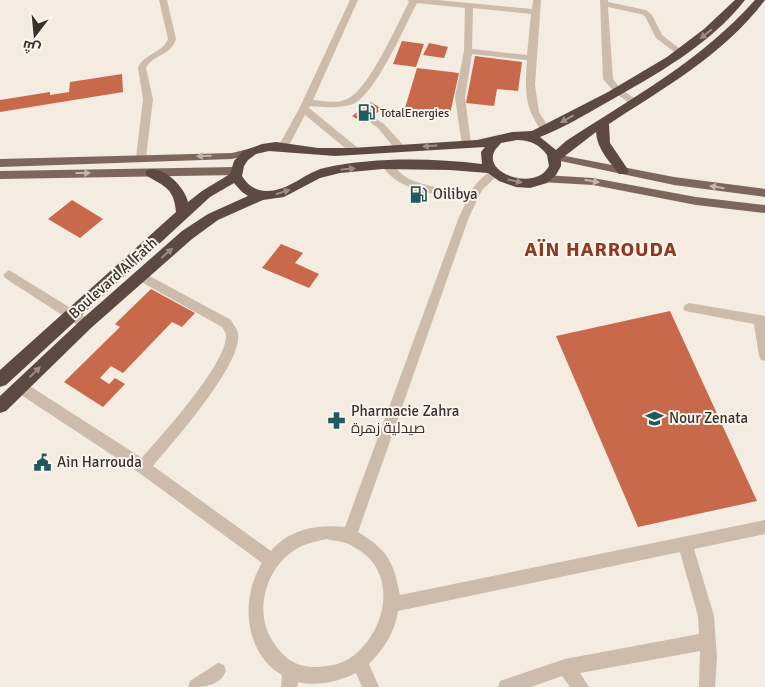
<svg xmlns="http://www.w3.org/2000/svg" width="765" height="687" font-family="Signika,Cairo,sans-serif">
	<rect width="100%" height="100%" fill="#f4ebe1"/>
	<path fill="#c8694b" d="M402,41L424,44L416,67L393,64Z
		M429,43L448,47L444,58L423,55Z
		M475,56L522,62L518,91L497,89L494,106L466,103Z
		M417,68L459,73L450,114L405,108Z
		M122,74L123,92L0,112V100L50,92V95L69,92L70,82Z
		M371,102L382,109L364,123L352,116Z
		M413,186L429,189L427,200L410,197Z
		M72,200L103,219L80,238L48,219Z
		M281,244L303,253L295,263L319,274L309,288L262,268Z
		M151,289L195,313L182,327L172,322L123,373L111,366L100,378L109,384L115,378L125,384L103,407L64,382L120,327L115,324Z
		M670,311L757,501L638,527L556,336Z"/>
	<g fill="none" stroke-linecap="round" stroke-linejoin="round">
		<path stroke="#cfc6bd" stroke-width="9" stroke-dasharray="9 4.5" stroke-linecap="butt" d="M358,111L370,118"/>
		<path fill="#cdbbac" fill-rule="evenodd" d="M159,0H167L176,39C170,57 153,54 146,68L153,99L146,158L141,161L136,158L143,99L138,68C144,53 162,54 168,39Z
			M350,0H358L313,100C323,101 337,104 347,99C369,90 397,24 409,2L408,0H437L532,9L533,0H541L535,85L539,112L551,131L549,133H543C524,107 525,92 527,60L472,54L465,97L471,144L470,146H462L455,97L464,51L465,8L417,3C405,26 375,95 353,104C339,109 324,107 310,106L309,108L358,148V152H350L305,115L287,149H279L278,147L299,109ZM473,8L531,14L527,55L472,49Z
			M600,0H608V2L646,10L652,15L662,35L684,52L677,54L656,38L645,16L640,14L608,7L613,79L621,89L637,100V104H631L615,93L603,79Z
			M370,115L384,124L404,146V150H396L378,128L367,120V116Z
			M387,162C396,165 400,175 409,179C427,187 450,189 470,193C475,184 485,173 495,169L500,173L482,190L469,217L358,532C388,551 393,560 400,595L765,520V534L694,549L714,616L717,658L715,687H699L700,651L580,673L589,687H570L562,676L531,687H498L500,681L565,659L699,634L698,616L680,552L398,611C395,632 384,649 369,664L379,687H362L356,673C339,681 318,687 298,682L297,687H281L282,675C244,653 240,598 262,563L138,472L15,391L13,387L15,383L20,381L25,383L142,458C161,436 229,362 226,334C226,334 223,328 222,327L136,279L134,276L136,273H144L231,320C233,324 238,330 238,334C242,365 173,442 153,466L271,551C289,529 318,524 345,527L459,217L467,200C438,194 399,192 382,166ZM327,539C333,541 340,541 346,543C350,544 355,548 359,550C398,575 386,631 353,656C343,664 330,666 318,667C296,668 283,658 272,640C253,610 267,565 298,548C307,543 317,541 327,539Z
			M9,270L90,320L92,324L90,328H82L5,278L3,275Z
			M689,303L765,316V361L761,360L759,356L754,324L685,311L683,308L685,305Z
			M218,663L224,665L226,671C219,687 203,687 188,687L190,681Z"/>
		<path fill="#7d675c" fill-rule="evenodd" d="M252,148L257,151L256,153L232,159L0,167V159L232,153Z
			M555,154L674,177L765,189V197L674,185L551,159V155Z
			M236,167L241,171L236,175L0,179V171Z
			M544,175L593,178L696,197L765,205V213L696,205L593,185L540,182L539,179L540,176Z"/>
		<path fill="#5c4a42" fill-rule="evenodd" d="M735,0H745C710,45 654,76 604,104C583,116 563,128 540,137L556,150L566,141C632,98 702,60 755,0H765C725,54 664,88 609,124L610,143L629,171L627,174H619C609,161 597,149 596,132L561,159V166L556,175L547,183L530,188L516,187L499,181L488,173L450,170L383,169L340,173L320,178L284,197L263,200L218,220L192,239L91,328L6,411L0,413V396L81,320L182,231L208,214L248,196L242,192L234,183L210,197L6,385L0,387V370L176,212C174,189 166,187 147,176L145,173L147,170C163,165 185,187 188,202L202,191L230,174L234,161L243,151L262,144L276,142L318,148H352L477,140L512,132L532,131L608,92L667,57L704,29ZM517,140C530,140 540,145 547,155L549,166C537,191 484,175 494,152C495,149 499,146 501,143ZM485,147L481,152L482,164C430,158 375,157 324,168C304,173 289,191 267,191C256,191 248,186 242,176L244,166L248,160L256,154L269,151L335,156Z"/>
	</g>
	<defs><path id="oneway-solid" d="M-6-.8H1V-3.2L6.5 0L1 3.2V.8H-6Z" transform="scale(1.25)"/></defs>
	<g fill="#9c8e87">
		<use href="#oneway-solid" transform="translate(706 34) rotate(142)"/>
		<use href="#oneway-solid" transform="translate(567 119) rotate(151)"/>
		<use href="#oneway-solid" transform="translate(430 146) rotate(177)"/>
		<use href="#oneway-solid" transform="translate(348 169) rotate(-6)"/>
		<use href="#oneway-solid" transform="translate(515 181) rotate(12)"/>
		<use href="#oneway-solid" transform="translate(283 192) rotate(-18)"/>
		<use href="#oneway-solid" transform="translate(167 253) rotate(-41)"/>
		<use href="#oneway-solid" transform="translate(35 372) rotate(-44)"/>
	</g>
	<g fill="#c2b5ac">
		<use href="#oneway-solid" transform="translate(204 156) rotate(179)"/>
		<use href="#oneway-solid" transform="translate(83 173)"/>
		<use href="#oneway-solid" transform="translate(592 181) rotate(10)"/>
		<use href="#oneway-solid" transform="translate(717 187) rotate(-171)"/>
	</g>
	<defs>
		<symbol id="fuel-bare" viewBox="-9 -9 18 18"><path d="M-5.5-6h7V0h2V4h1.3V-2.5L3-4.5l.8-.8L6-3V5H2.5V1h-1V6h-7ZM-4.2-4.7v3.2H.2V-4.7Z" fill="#1f5a5e" stroke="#fbf5ee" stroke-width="2.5" paint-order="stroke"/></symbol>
		<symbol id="school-bare" viewBox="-9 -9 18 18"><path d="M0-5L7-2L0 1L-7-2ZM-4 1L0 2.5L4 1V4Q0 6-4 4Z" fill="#1f5a5e" stroke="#fbf5ee" stroke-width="2.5" paint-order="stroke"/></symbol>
		<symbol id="pharmacy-bare" viewBox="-9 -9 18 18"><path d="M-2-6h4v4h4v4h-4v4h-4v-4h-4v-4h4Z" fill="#1f5a5e" stroke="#fbf5ee" stroke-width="2.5" paint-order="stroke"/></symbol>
		<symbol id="civic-bare" viewBox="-9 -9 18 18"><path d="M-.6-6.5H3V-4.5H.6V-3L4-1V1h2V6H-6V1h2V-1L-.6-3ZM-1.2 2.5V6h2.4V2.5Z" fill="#1f5a5e" stroke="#fbf5ee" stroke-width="2.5" paint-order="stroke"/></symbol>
	</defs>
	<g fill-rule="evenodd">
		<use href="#fuel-bare" x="354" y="100" width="25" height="25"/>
		<use href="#fuel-bare" x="406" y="182" width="25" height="25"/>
		<use href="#school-bare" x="642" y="406" width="25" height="25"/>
		<use href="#pharmacy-bare" x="324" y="408" width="25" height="25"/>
		<use href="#civic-bare" x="30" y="450" width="25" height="25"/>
	</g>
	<g text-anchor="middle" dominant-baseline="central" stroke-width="4" stroke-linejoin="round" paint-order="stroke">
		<g font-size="12" fill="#3b302b" stroke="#fbf5ee" text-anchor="start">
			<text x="380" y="113">TotalEnergies</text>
		</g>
		<g font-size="15" fill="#3b302b" stroke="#fbf5ee" text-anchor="start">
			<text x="433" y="194">Oilibya</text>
			<text x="351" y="411">Pharmacie Zahra<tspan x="351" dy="17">صيدلية زهرة</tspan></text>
			<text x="669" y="418">Nour Zenata</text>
			<text x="57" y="462">Ain Harrouda</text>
		</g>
		<g font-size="15" fill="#3b302b" stroke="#fbf5ee">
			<text transform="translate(113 278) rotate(-42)">Boulevard Al Fath</text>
		</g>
		<g font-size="20" font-weight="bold" letter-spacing="1" fill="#8c3b22" stroke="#fbf5ee">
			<text x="601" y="249">AÏN HARROUDA</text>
		</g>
	</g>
	<g transform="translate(35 35) rotate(196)" stroke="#fbf5ee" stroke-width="4" paint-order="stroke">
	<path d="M0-4L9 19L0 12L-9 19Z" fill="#3b302b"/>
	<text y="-8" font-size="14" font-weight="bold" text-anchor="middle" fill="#3b302b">ش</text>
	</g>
</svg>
